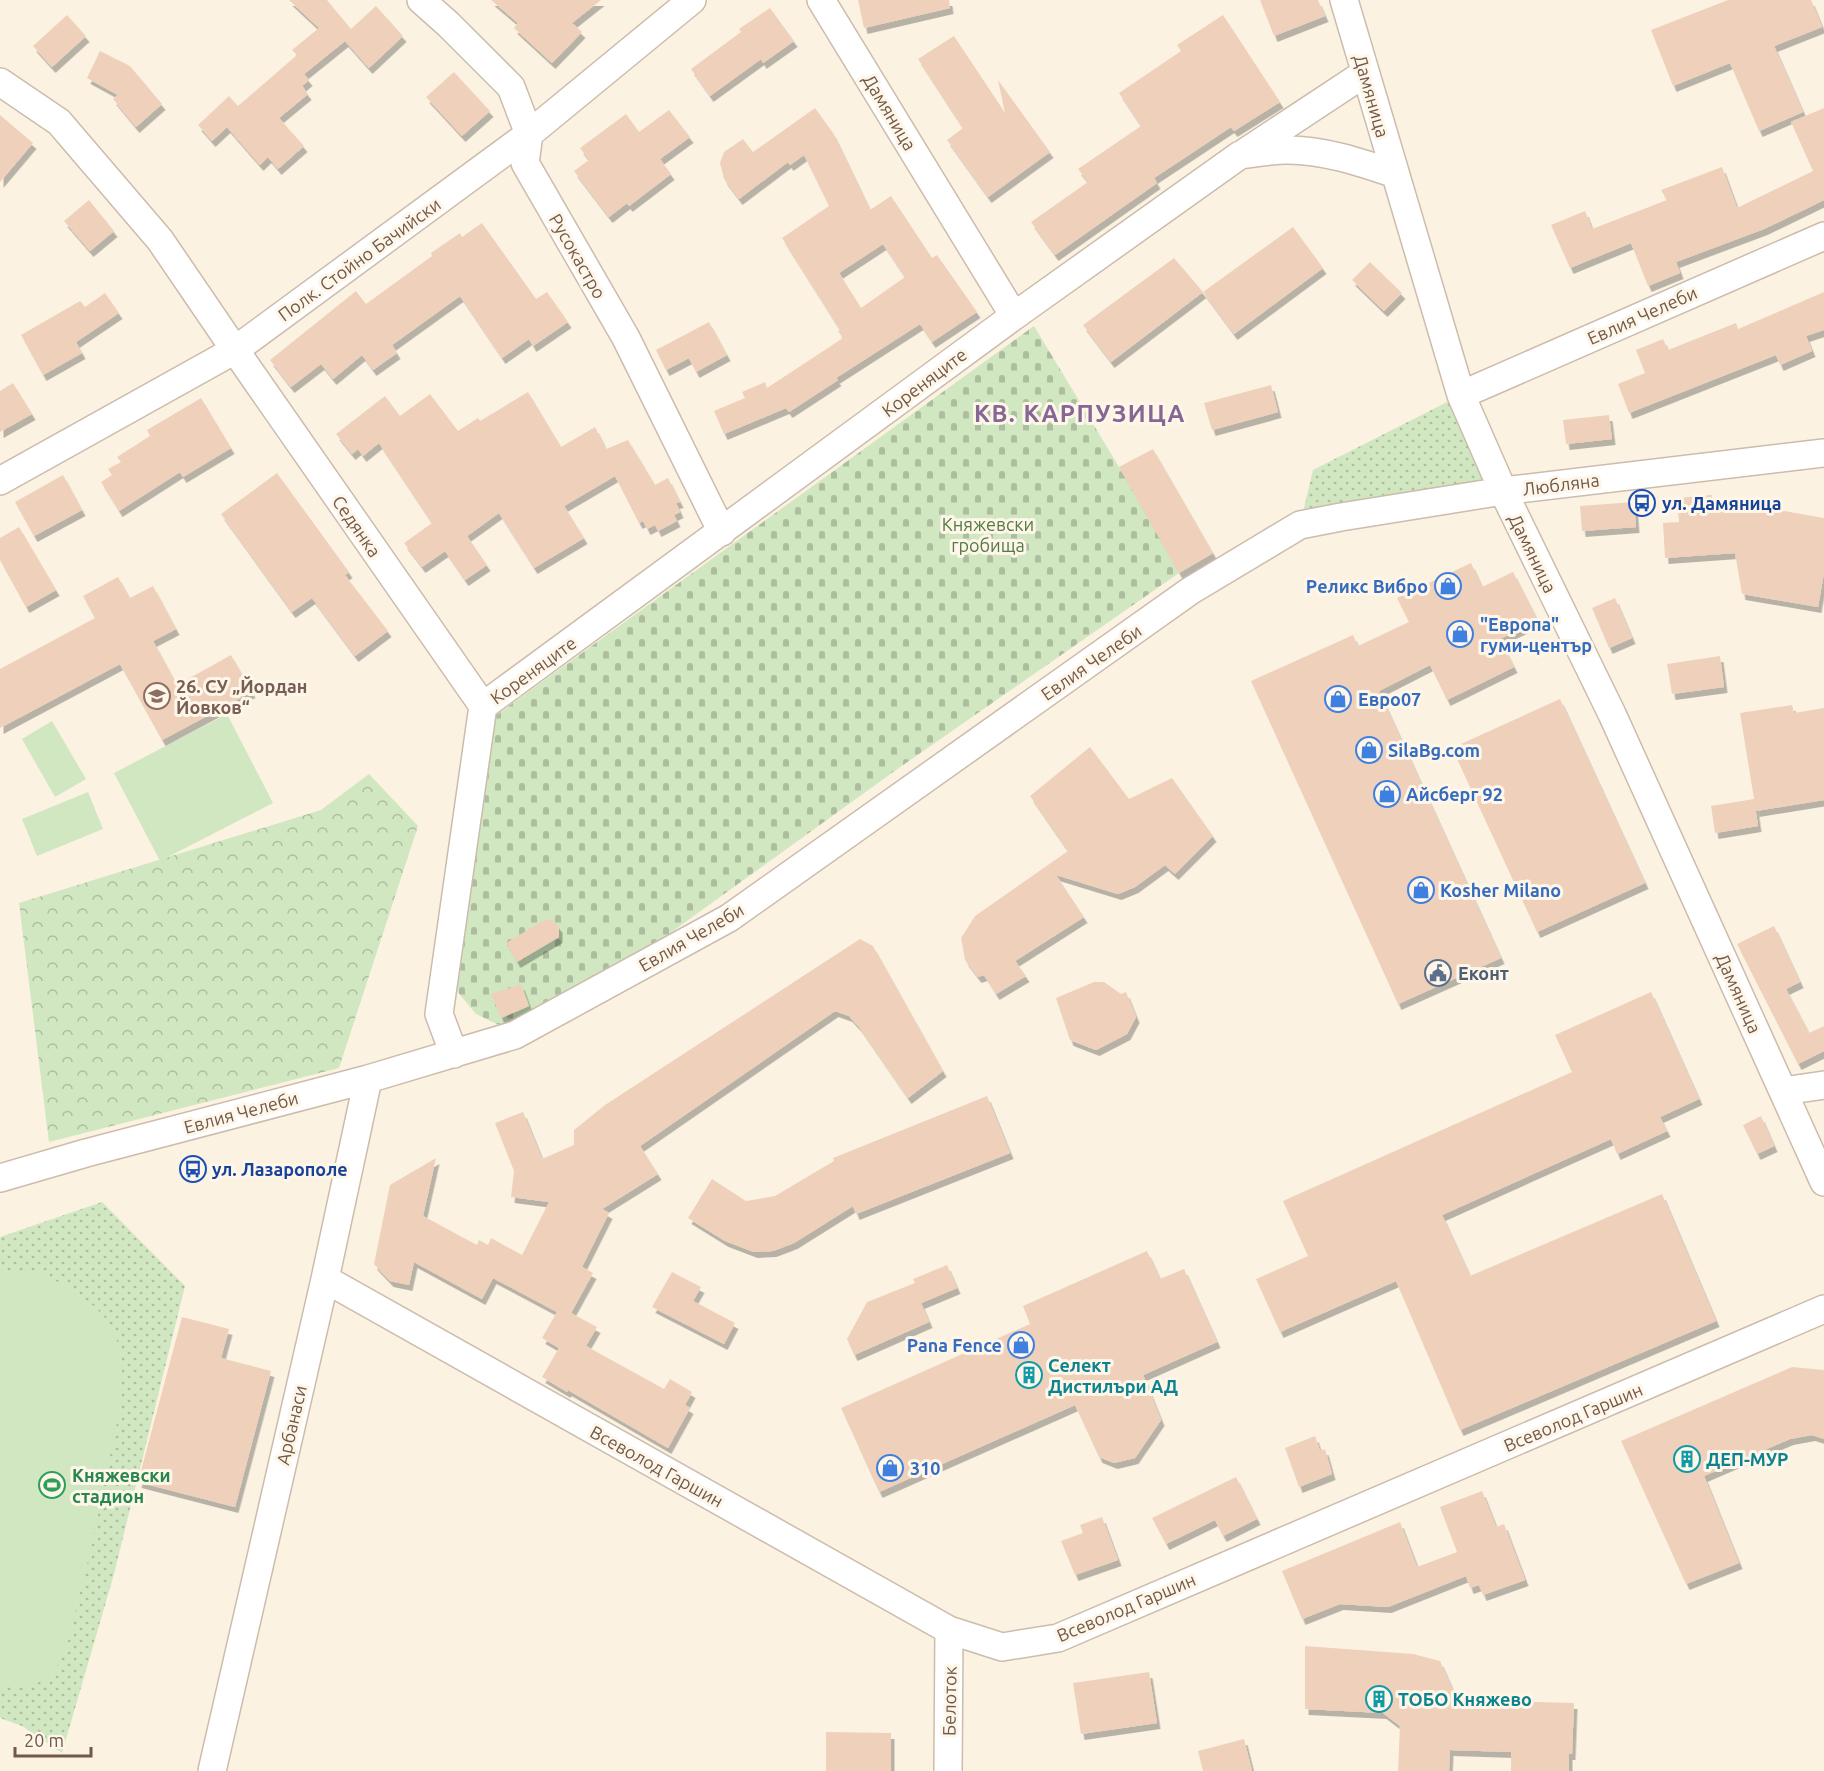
<svg xmlns="http://www.w3.org/2000/svg" width="1824" height="1771" font-family="Ubuntu,sans-serif">
	<defs>
		<pattern id="grass-dots" width="8" height="8" patternUnits="userSpaceOnUse" patternTransform="scale(1.5)"><rect width="8" height="8" fill="#d0e7c1"/><path d="M2 2h.1M6 6h.1" fill="none" stroke="#adbe9f" stroke-width="1.8" stroke-linecap="round"/></pattern>
		<pattern id="forest-crowns" width="20" height="18" patternUnits="userSpaceOnUse" patternTransform="scale(1.5)"><rect width="20" height="18" fill="#d0e7c1"/><path d="M2 6a3 3 0 1 1 6 0M12 15a3 3 0 1 1 6 0" fill="none" stroke="#adbe9f"/></pattern>
		<pattern id="cemetery-stones" width="16" height="16" patternUnits="userSpaceOnUse" patternTransform="scale(1.5)"><rect width="16" height="16" fill="#d0e7c1"/><path d="M2 7V4a2 2 0 0 1 4 0v3zM10 15v-3a2 2 0 0 1 4 0v3z" fill="#adbe9f"/></pattern>
		<filter id="shadow"><feDropShadow dx="3.5" dy="6" stdDeviation="0" flood-color="#0004"/></filter>
	</defs>
	<rect width="100%" height="100%" fill="#fbf2e2"/>
	<path fill="url(#grass-dots)" d="M1461,395L1503,491L1300,525L1313,470Z
		M102,1202L185,1286L114,1574L62,1753L22,1726L0,1718V1237Z"/>
	<path fill="url(#forest-crowns)" d="M369,774L418,826L339,1068L49,1142L19,903L321,810Z"/>
	<path fill="url(#cemetery-stones)" d="M1034,326L1119,467L1179,573L896,770L666,936L501,1026L476,1014L456,990L495,716Z"/>
	<path fill="#d0e7c1" d="M227,714L273,803L160,861L114,773Z
		M52,721L86,779L55,797L22,739Z
		M88,792L103,829L37,856L22,819Z
		M11,1270L33,1272L44,1275L64,1285L95,1307L108,1321L116,1338L122,1354V1374L119,1413L89,1557L66,1649L56,1669L46,1679L33,1685L12,1687L0,1686V1271Z"/>
	<path fill="#efd1bb" fill-rule="evenodd" filter="url(#shadow)" d="M289,0H327L351,29L376,6L403,36L369,68L345,41L304,74L309,80L302,86L308,94L279,118L304,146L278,169L268,157L260,165L227,127L212,141L198,125L229,96L238,106L297,55L292,50L319,28Z
		M491,0H601L572,23L582,32L552,63L514,28L518,23Z
		M858,0H949L950,8L864,28Z
		M1260,0H1318L1325,16L1274,36Z
		M1728,0H1811L1822,27L1774,46L1803,112L1759,131L1730,63L1673,86L1651,30Z
		M770,8L794,41L763,63L761,59L710,96L691,69L741,32L739,29Z
		M67,15L86,36L52,67L33,46Z
		M1223,15L1280,102L1234,131L1231,127L1154,178L1157,183L1055,255L1031,222L1088,182L1078,169L1141,126L1119,93L1181,51L1177,45Z
		M954,36L1005,113L998,80L1050,152L988,197L947,140L963,128L918,59Z
		M100,51L130,66L162,104L136,127L113,99L118,95L87,78Z
		M454,72L490,111L462,136L426,97Z
		M815,108L833,133L870,210L891,196L932,258L937,255L977,312L932,342L920,324L836,378L838,380L789,412L786,408L724,434L714,411L745,398L742,392L765,382L767,388L843,338L838,331L840,330L782,238L829,206L804,155L790,165L788,162L739,199L724,179L720,163L724,152L743,139L753,152ZM883,244L905,277L861,308L839,273Z
		M1824,108V200L1764,229L1676,262L1680,273L1648,286L1631,243L1570,268L1551,225L1585,211L1592,229L1667,200L1661,190L1722,167L1737,208L1813,171L1791,122Z
		M669,110L690,137L660,159L671,174L629,206L627,203L609,217L574,171L589,160L580,148L626,114L639,132Z
		M0,115L33,143L0,182Z
		M89,200L114,231L90,251L64,221Z
		M482,223L536,299L547,292L568,322L533,346L529,339L502,358L460,296L392,345L397,353L373,370L362,355L333,379L321,364L291,387L270,360L356,291L366,304L432,256L431,253L460,233L462,237Z
		M1293,227L1323,268L1234,334L1203,292Z
		M1174,258L1203,292L1111,362L1083,325Z
		M1370,262L1402,293L1384,311L1352,280Z
		M1824,292V330L1806,336L1812,351L1780,365L1776,355L1629,413L1618,384L1645,373L1636,350L1663,339L1668,350L1736,323L1738,329Z
		M105,293L119,313L76,342L82,353L43,375L21,335L80,301L85,307Z
		M709,322L727,355L696,372L689,358L666,370L656,350Z
		M13,383L32,414L0,432V391Z
		M1271,385L1278,412L1212,430L1204,403Z
		M528,392L561,447L595,427L606,449L628,440L655,485L668,478L680,502L676,503L680,512L674,515L677,521L658,531L655,525L647,529L643,521L639,523L615,476L564,506L584,538L534,568L499,513L467,536L487,565L465,580L445,551L422,567L404,543L432,523L379,443L363,456L358,449L352,454L336,434L385,396L400,416L430,394L458,431L478,418L480,421Z
		M201,398L231,448L183,477L180,472L119,511L101,482L112,475L108,469L121,462L117,457L150,436L147,430Z
		M1609,415L1612,439L1566,444L1563,420Z
		M1153,449L1213,553L1179,573L1119,467Z
		M277,473L349,572L345,575L388,631L355,656L312,598L292,612L221,514Z
		M63,475L82,510L34,536L15,502Z
		M1712,495V498L1824,518V573L1818,607L1742,594L1735,553L1665,558L1663,523L1679,522L1677,498Z
		M1634,502L1636,527L1582,531L1580,506Z
		M19,527L56,590L26,607L0,560V538Z
		M1471,563L1482,587L1513,572L1538,621L1500,639L1514,667L1447,700L1430,665L1379,691L1501,958L1398,1004L1251,681L1353,635L1358,646L1409,622L1397,598Z
		M118,577L130,598L153,586L176,629L153,641L177,685L231,655L252,692L162,740L120,664L0,728V669L95,618L83,596Z
		M1615,598L1632,638L1609,648L1592,608Z
		M1720,656L1724,687L1672,694L1667,664Z
		M1560,699L1645,883L1537,932L1452,748Z
		M1792,705L1794,713L1824,708V800L1756,811L1740,713Z
		M1090,747L1129,799L1172,778L1213,836L1175,874L1165,865L1135,887L1118,894L1056,875L1084,917L1015,961L1026,976L996,994L984,975L978,977L965,960L961,938L975,916L1068,851L1030,796Z
		M1754,799L1758,826L1715,833L1711,806Z
		M546,919L555,922L559,927V937L517,962L506,943Z
		M1774,926L1800,982L1786,989L1809,1033L1824,1026V1051L1798,1064L1737,944Z
		M860,939L873,946L943,1071L908,1098L859,1027L849,1016L835,1011L640,1146L658,1174L602,1209L609,1213L582,1267L593,1273L571,1313L597,1327L586,1346L664,1389L670,1379L692,1392L685,1405L690,1408L668,1448L568,1390L567,1392L542,1377L559,1348L542,1338L557,1312L493,1278L482,1299L414,1262L409,1285L390,1281L374,1264L390,1185L436,1158L423,1216L477,1245L479,1240L488,1245L491,1238L522,1255L549,1202L511,1197L514,1171L495,1123L523,1112L542,1159L574,1145V1130L605,1105Z
		M1094,982H1104L1121,994L1126,992L1136,1017L1127,1034L1096,1050L1070,1040L1056,998Z
		M521,984L529,1006L501,1018L491,994Z
		M1651,992L1699,1099L1660,1117L1667,1131L1617,1154L1611,1139L1442,1215L1470,1276L1662,1194L1716,1321L1460,1430L1396,1281L1280,1332L1256,1279L1308,1256L1283,1201L1572,1072L1555,1035Z
		M987,1096L1010,1153L856,1214L853,1206L794,1243L773,1251L754,1252L725,1241L688,1218L712,1179L746,1201L775,1196L834,1161L833,1158Z
		M1761,1116L1774,1146L1757,1154L1743,1125Z
		M1147,1251L1160,1279L1184,1269L1217,1342L1143,1375L1161,1420L1135,1458L1114,1463L1099,1457L1075,1405L879,1492L841,1408L1030,1324L1023,1306Z
		M947,1265L957,1288L921,1303L929,1322L854,1355L847,1339L867,1302L915,1283L913,1279Z
		M672,1272L701,1287L693,1301L735,1323L724,1344L652,1307Z
		M182,1317L229,1329L221,1358L271,1371L235,1507L138,1482Z
		M1792,1367L1824,1370V1439L1812,1435L1790,1439L1704,1476L1739,1563L1686,1584L1621,1441Z
		M1315,1436L1320,1451L1325,1449L1332,1474L1299,1487L1285,1448Z
		M1236,1477L1257,1519L1223,1536L1215,1520L1166,1544L1152,1518Z
		M1482,1491L1496,1527L1504,1524L1525,1580L1483,1595L1479,1585L1470,1588L1466,1576L1388,1607L1340,1604L1302,1619L1282,1571L1400,1522L1417,1567L1457,1552L1440,1507Z
		M1102,1517L1118,1560L1075,1575L1061,1541L1083,1533L1080,1525Z
		M1305,1646L1413,1654L1440,1661L1457,1700L1574,1703L1572,1754H1569V1771H1511V1752L1450,1750L1449,1771H1398L1400,1726L1383,1713L1305,1709Z
		M1149,1672L1157,1723L1081,1734L1073,1683Z
		M826,1732L891,1733V1771H826Z
		M1244,1739L1252,1771H1203L1198,1751Z"/>
	<g fill="none" stroke-linecap="round" stroke-linejoin="round">
		<defs>
			<path id="minor" d="M421,0L448,24L511,87L529,134L525,163L626,338L722,532
				M821,0L1014,316
				M1344,0L1461,395L1503,491L1612,714L1824,1182
				M0,82L59,122L160,240L235,350L483,706L439,1014L454,1054
				M1244,153L1365,73
				M1461,395L1824,236
				M0,481L235,350L529,134L692,0
				M483,706L1014,316L1240,155C1255,153 1271,150 1287,150C1324,150 1360,162 1395,174
				M1783,1091L1824,1085
				M0,1178L86,1153L368,1079L515,1035L729,918L1190,591L1300,525L1341,517L1503,491L1824,453
				M325,1279L949,1630L1002,1647L1058,1638L1824,1309
				M212,1771L325,1279L368,1079
				M948,1771L949,1630"/>
		</defs>
		<use href="#minor" stroke="#cdbcac" stroke-width="30"/>
		<use href="#minor" stroke="#fff" stroke-width="27"/>
	</g>
	<defs>
		<symbol id="bus-ring" viewBox="-11 -11 22 22"><circle r="9.5" fill="#fef6e8" stroke="#1a4fb4" stroke-width="1.5"/><path d="M-5-6H5V4H4V6H2V4H-2V6H-4V4H-5ZM-3.5-4V0h7V-4ZM-3.5 1.2v1.5H-2V1.2ZM2 1.2v1.5H3.5V1.2Z" fill="#1a4fb4"/></symbol>
		<symbol id="shop-ring" viewBox="-11 -11 22 22"><circle r="9.5" fill="#fef6e8" stroke="#3f7fe0" stroke-width="1.5"/><path d="M-5-2.5h2.3a2.7 3.5 0 0 1 5.4 0H5L5.5 6h-11ZM-1.5-2.5h3a1.5 2.3 0 0 0-3 0Z" fill="#3f7fe0"/></symbol>
		<symbol id="school-ring" viewBox="-11 -11 22 22"><circle r="9.5" fill="#fef6e8" stroke="#8d6e63" stroke-width="1.5"/><path d="M0-5L7-2L0 1L-7-2ZM-4 1L0 2.5L4 1V4Q0 6-4 4Z" fill="#8d6e63"/></symbol>
		<symbol id="civic-ring" viewBox="-11 -11 22 22"><circle r="9.5" fill="#fef6e8" stroke="#5c6f8a" stroke-width="1.5"/><path d="M-.6-6.5H3V-4.5H.6V-3L4-1V1h2V6H-6V1h2V-1L-.6-3ZM-1.2 2.5V6h2.4V2.5Z" fill="#5c6f8a"/></symbol>
		<symbol id="building-ring" viewBox="-11 -11 22 22"><circle r="9.5" fill="#fef6e8" stroke="#0f9aa8" stroke-width="1.5"/><path d="M-4-6H4V6H1V3H-1V6H-4ZM-2.5-4.3h1.7v1.8h-1.7ZM.8-4.3h1.7v1.8H.8ZM-2.5-1h1.7V.8h-1.7ZM.8-1h1.7V.8H.8Z" fill="#0f9aa8"/></symbol>
		<symbol id="stadium-ring" viewBox="-11 -11 22 22"><circle r="9.5" fill="#fef6e8" stroke="#2e9e5b" stroke-width="1.5"/><path d="M0-5a6.5 5 0 1 0 0 10a6.5 5 0 1 0 0-10ZM-3.5-1.8h7v3.6h-7Z" fill="#2e9e5b"/></symbol>
	</defs>
	<g fill-rule="evenodd">
		<use href="#bus-ring" x="1627" y="488" width="30" height="30"/>
		<use href="#shop-ring" x="1433" y="571" width="30" height="30"/>
		<use href="#shop-ring" x="1445" y="619" width="30" height="30"/>
		<use href="#school-ring" x="142" y="681" width="30" height="30"/>
		<use href="#shop-ring" x="1323" y="684" width="30" height="30"/>
		<use href="#shop-ring" x="1354" y="735" width="30" height="30"/>
		<use href="#shop-ring" x="1372" y="779" width="30" height="30"/>
		<use href="#shop-ring" x="1406" y="875" width="30" height="30"/>
		<use href="#civic-ring" x="1423" y="958" width="30" height="30"/>
		<use href="#bus-ring" x="178" y="1154" width="30" height="30"/>
		<use href="#shop-ring" x="1006" y="1330" width="30" height="30"/>
		<use href="#building-ring" x="1014" y="1360" width="30" height="30"/>
		<use href="#building-ring" x="1672" y="1444" width="30" height="30"/>
		<use href="#shop-ring" x="875" y="1453" width="30" height="30"/>
		<use href="#stadium-ring" x="37" y="1470" width="30" height="30"/>
		<use href="#building-ring" x="1364" y="1684" width="30" height="30"/>
	</g>
	<g text-anchor="middle" dominant-baseline="central" stroke-width="6" stroke-linejoin="round" paint-order="stroke">
		<g font-size="18" fill="#71594a" stroke="#fef6e8">
			<text transform="translate(1372 96) rotate(74)">Дамяница</text>
			<text transform="translate(890 112) rotate(59)">Дамяница</text>
			<text transform="translate(578 256) rotate(60)">Русокастро</text>
			<text transform="translate(359 259) rotate(-36)">Полк. Стойно Бачийски</text>
			<text transform="translate(1642 315) rotate(-24)">Евлия Челеби</text>
			<text transform="translate(924 382) rotate(-37)">Кореняците</text>
			<text transform="translate(1561 484) rotate(-7)">Любляна</text>
			<text transform="translate(357 526) rotate(55)">Седянка</text>
			<text transform="translate(1533 553) rotate(64)">Дамяница</text>
			<text transform="translate(1091 662) rotate(-35)">Евлия Челеби</text>
			<text transform="translate(533 670) rotate(-36)">Кореняците</text>
			<text transform="translate(691 937) rotate(-30)">Евлия Челеби</text>
			<text transform="translate(1739 993) rotate(66)">Дамяница</text>
			<text transform="translate(241 1112) rotate(-15)">Евлия Челеби</text>
			<text transform="translate(1573 1417) rotate(-23)">Всеволод Гаршин</text>
			<text transform="translate(291 1425) rotate(-77)">Арбанаси</text>
			<text transform="translate(657 1466) rotate(29)">Всеволод Гаршин</text>
			<text transform="translate(1126 1607) rotate(-23)">Всеволод Гаршин</text>
			<text transform="translate(949 1701) rotate(-89)">Белоток</text>
		</g>
		<g font-size="18" font-weight="bold" fill="#164399" stroke="#fef6e8" text-anchor="start">
			<text x="1662" y="503">ул. Дамяница</text>
			<text x="212" y="1169">ул. Лазарополе</text>
		</g>
		<g font-size="18" fill="#547c45" stroke="#fef6e8">
			<text x="988" y="524">Княжевски<tspan x="988" dy="21">гробища</tspan></text>
		</g>
		<g font-size="18" font-weight="bold" fill="#366cbe" stroke="#fef6e8" text-anchor="start">
			<text x="1428" y="586" text-anchor="end">Реликс Вибро</text>
			<text x="1480" y="624">"Европа"<tspan x="1480" dy="21">гуми-център</tspan></text>
			<text x="1358" y="699">Евро07</text>
			<text x="1388" y="750">SilaBg.com</text>
			<text x="1406" y="794">Айсберг 92</text>
			<text x="1440" y="890">Kosher Milano</text>
			<text x="1002" y="1345" text-anchor="end">Pana Fence</text>
			<text x="910" y="1468">310</text>
		</g>
		<g font-size="18" font-weight="bold" fill="#785e54" stroke="#fef6e8" text-anchor="start">
			<text x="176" y="686">26. СУ „Йордан<tspan x="176" dy="21">Йовков“</tspan></text>
		</g>
		<g font-size="18" font-weight="bold" fill="#4e5e75" stroke="#fef6e8" text-anchor="start">
			<text x="1458" y="973">Еконт</text>
		</g>
		<g font-size="18" font-weight="bold" fill="#0d838f" stroke="#fef6e8" text-anchor="start">
			<text x="1048" y="1365">Селект<tspan x="1048" dy="21">Дистилъри АД</tspan></text>
			<text x="1706" y="1459">ДЕП-МУР</text>
			<text x="1398" y="1699">ТОБО Княжево</text>
		</g>
		<g font-size="18" font-weight="bold" fill="#27864d" stroke="#fef6e8" text-anchor="start">
			<text x="72" y="1475">Княжевски<tspan x="72" dy="21">стадион</tspan></text>
		</g>
		<g font-size="24" font-weight="bold" letter-spacing="1.5" fill="#856694" stroke="#fef6e8">
			<text x="1080" y="413">КВ. КАРПУЗИЦА</text>
		</g>
	</g>
	<path d="M15 1747v9h76v-9" fill="none" stroke="#71594a" stroke-width="3"/>
	<text x="24" y="1747" font-size="18" fill="#71594a" stroke="#fef6e8" stroke-width="4.5" paint-order="stroke">20 m</text>
</svg>
